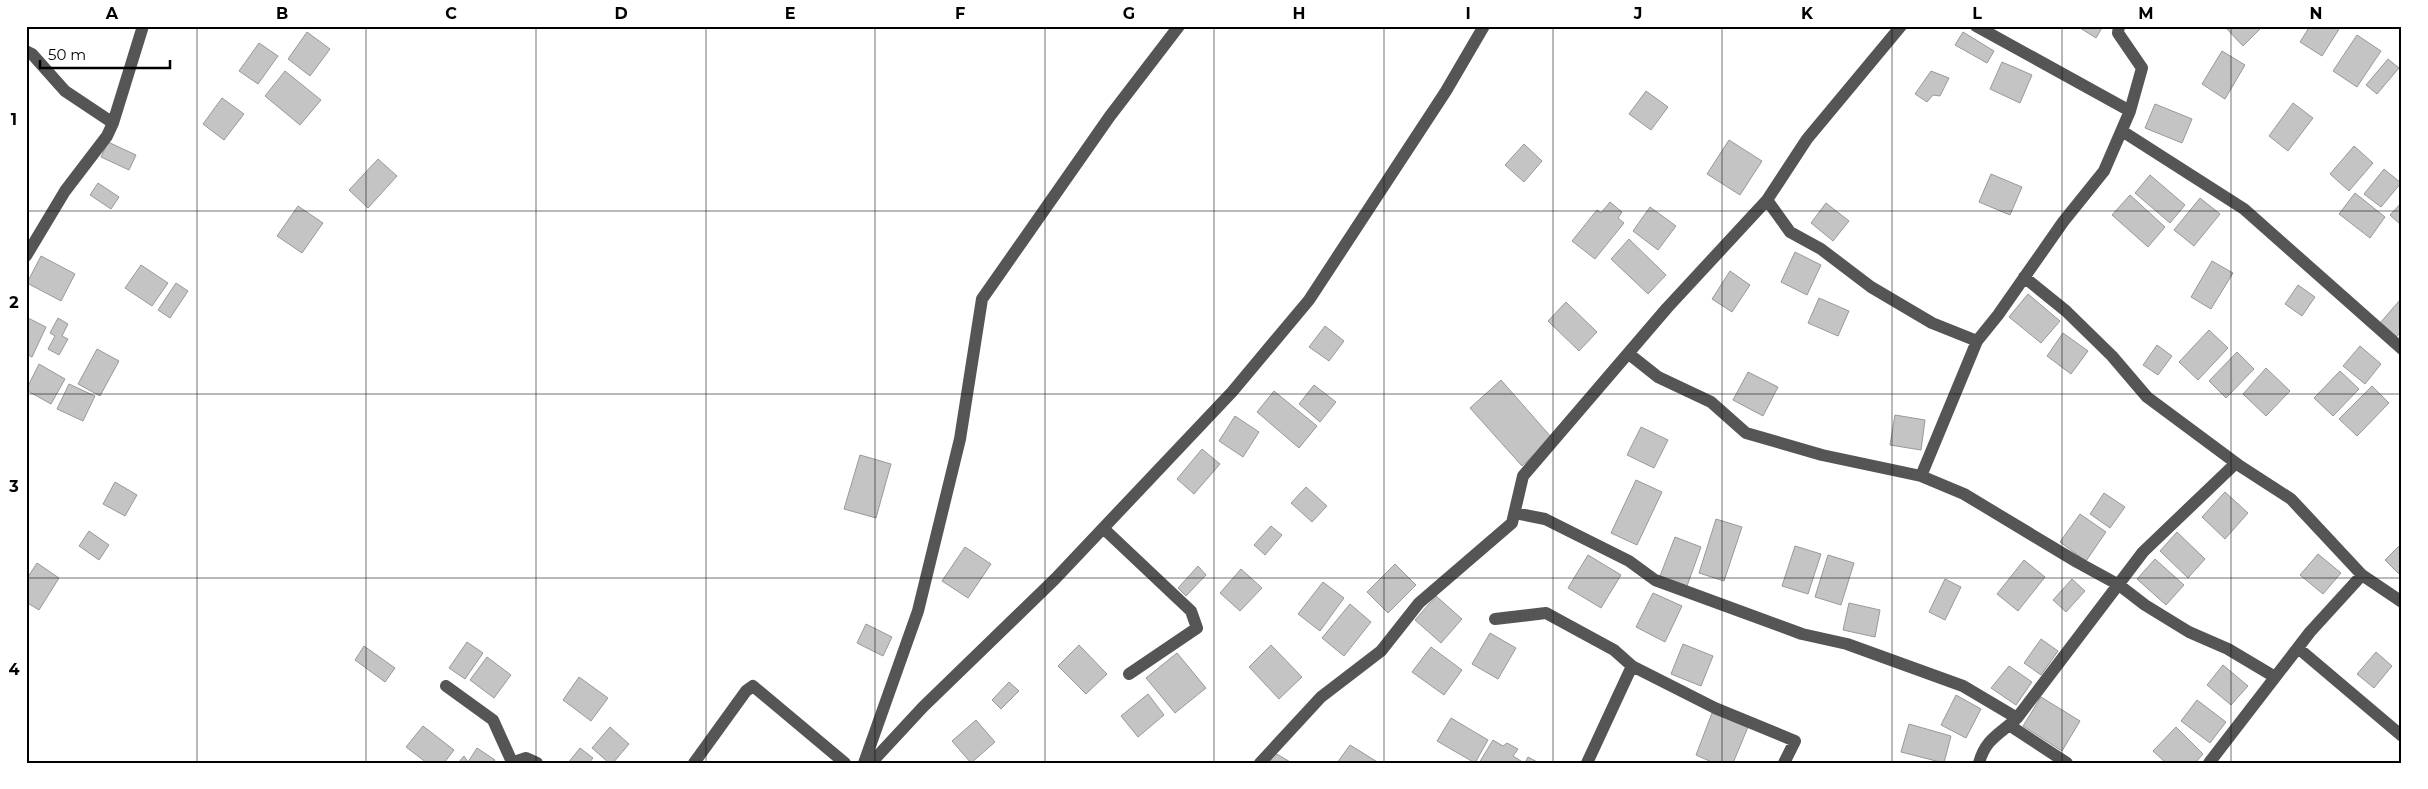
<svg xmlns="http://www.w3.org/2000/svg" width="2428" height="789" font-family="Montserrat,sans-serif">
	<rect width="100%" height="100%" fill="#fff"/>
	<path fill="#c4c4c4" stroke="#999" d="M2077,26H2103L2096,38Z
		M2224,26H2263L2243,46Z
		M2310,26H2341L2322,56L2300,42Z
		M307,32L330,49L310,76L288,59Z
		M1963,32L1994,51L1987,63L1955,45Z
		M2357,35L2381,51L2357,87L2333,71Z
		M259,43L278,56L258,84L239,71Z
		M2222,51L2245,65L2225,99L2202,84Z
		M2388,59L2399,68L2377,94L2366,85Z
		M2002,62L2032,75L2020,103L1990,89Z
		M285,71L321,100L300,125L265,96Z
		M1931,71L1949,78L1940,96L1933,95L1927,102L1915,94Z
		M1646,91L1668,107L1651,130L1629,114Z
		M222,98L244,114L224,140L203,124Z
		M2293,103L2313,118L2288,151L2269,136Z
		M2155,104L2192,119L2182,143L2145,128Z
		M1729,140L1762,161L1740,195L1707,174Z
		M108,142L136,155L129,170L101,157Z
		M1524,144L1542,161L1524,182L1505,165Z
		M2354,146L2373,163L2349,191L2330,174Z
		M378,159L397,176L368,208L349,190Z
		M2384,169L2401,183L2381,207L2364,194Z
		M1991,174L2022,187L2010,215L1979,202Z
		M2150,175L2185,205L2170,223L2135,193Z
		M98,183L119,197L111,209L90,195Z
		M2355,193L2385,217L2370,238L2339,214Z
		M2130,195L2165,227L2148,247L2112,215Z
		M2200,198L2220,214L2194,246L2174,230Z
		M1610,202L1622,212L1618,218L1624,223L1595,259L1572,241L1597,210L1601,213Z
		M2402,202V226L2390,215Z
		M1826,203L1849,221L1833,241L1811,223Z
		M298,206L323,223L302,253L277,236Z
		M1650,207L1676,226L1658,250L1633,231Z
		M1629,239L1666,275L1648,294L1611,259Z
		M1795,252L1821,265L1807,295L1781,282Z
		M41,256L75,274L61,301L27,283Z
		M2212,261L2233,273L2211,309L2191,297Z
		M141,265L168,283L152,306L125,288Z
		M1730,271L1750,285L1732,312L1712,299Z
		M176,283L188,291L170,318L158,310Z
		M2298,285L2315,297L2302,316L2285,304Z
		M2028,294L2060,321L2041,343L2009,317Z
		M1819,298L1849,311L1838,336L1808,323Z
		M2400,300L2402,331L2396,337L2380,323Z
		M1566,302L1597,332L1579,351L1548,321Z
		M26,317L46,327L32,357L26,354Z
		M58,318L68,324L62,336L68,339L59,355L48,349L55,336L50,333Z
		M1325,326L1344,341L1329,361L1309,347Z
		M2209,330L2228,348L2198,380L2179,362Z
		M2063,333L2088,351L2071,374L2047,356Z
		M2157,345L2172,356L2158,375L2143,365Z
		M2360,346L2381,364L2365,384L2343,366Z
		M97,349L119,361L100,396L78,384Z
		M2237,352L2254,369L2226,398L2209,381Z
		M39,364L65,379L51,404L26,390Z
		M2266,368L2290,391L2266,416L2243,394Z
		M2340,371L2359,389L2333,416L2314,398Z
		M1748,372L1778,387L1763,416L1733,400Z
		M1501,380L1552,438L1522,466L1470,408Z
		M69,384L95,396L83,421L57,409Z
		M1314,385L1336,402L1320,422L1299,404Z
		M2372,386L2389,403L2357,436L2339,419Z
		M1274,391L1317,426L1299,448L1257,412Z
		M1895,415L1925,420L1921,450L1890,445Z
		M1235,416L1259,432L1243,457L1219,441Z
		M1641,427L1668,440L1654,468L1627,455Z
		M1202,449L1220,464L1194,494L1177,479Z
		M860,455L891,464L876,518L844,509Z
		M1636,480L1662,492L1637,545L1611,533Z
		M115,482L137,495L125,516L103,504Z
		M1306,487L1327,506L1312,522L1291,503Z
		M2225,492L2248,513L2225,539L2202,517Z
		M2104,493L2125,507L2110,528L2090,514Z
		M2080,514L2106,532L2086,561L2060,542Z
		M1716,519L1742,527L1724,581L1699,573Z
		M1271,526L1282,535L1265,555L1254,545Z
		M89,531L109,545L99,560L79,546Z
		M2177,532L2205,559L2188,578L2160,551Z
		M1675,537L1701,547L1687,586L1660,576Z
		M2402,543V577L2385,560Z
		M1795,546L1821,554L1808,594L1782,586Z
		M965,547L991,564L968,598L942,581Z
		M2318,554L2341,573L2323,594L2300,575Z
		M1588,555L1621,575L1601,608L1568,588Z
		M1828,555L1854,563L1841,605L1815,597Z
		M2155,559L2184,585L2166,605L2137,579Z
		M2024,560L2045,577L2018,611L1997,594Z
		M37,563L59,578L39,610L26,602V580Z
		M1395,564L1416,585L1388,613L1367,592Z
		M1198,566L1206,575L1186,596L1178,588Z
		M1241,569L1262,588L1240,611L1220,593Z
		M1945,579L1961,587L1945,620L1929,612Z
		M2072,579L2085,591L2066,612L2053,600Z
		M1323,582L1344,598L1320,631L1298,614Z
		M1653,593L1682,606L1665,642L1636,627Z
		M1436,596L1462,619L1441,643L1415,620Z
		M1849,603L1880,610L1875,637L1843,630Z
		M1350,604L1371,622L1344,656L1322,638Z
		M866,624L892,637L883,656L857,643Z
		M1490,633L1516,648L1498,679L1472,664Z
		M2041,639L2058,651L2041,675L2024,663Z
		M467,642L483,653L465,679L449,668Z
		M1683,644L1713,656L1701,686L1671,674Z
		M1079,645L1107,674L1086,694L1058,666Z
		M1271,645L1302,677L1279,699L1249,667Z
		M364,646L395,668L385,682L355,660Z
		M1431,647L1462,670L1444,695L1412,672Z
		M2376,652L2392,666L2374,688L2357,674Z
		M1177,653L1206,688L1175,713L1146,678Z
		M487,657L511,675L494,698L470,680Z
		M2223,665L2248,686L2231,705L2207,685Z
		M2009,666L2032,682L2016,705L1991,688Z
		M579,677L608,698L591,721L563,700Z
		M1009,682L1019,691L1001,709L992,700Z
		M1148,694L1164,715L1138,737L1121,716Z
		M1956,695L1981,709L1966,738L1941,725Z
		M2041,697L2080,721L2062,751L2023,726Z
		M2197,700L2226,722L2210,743L2181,721Z
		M1712,713L1748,727L1733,763H1714L1696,755Z
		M1451,718L1488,740L1475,763L1437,741Z
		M976,720L995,742L971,763L952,741Z
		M1909,724L1951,736L1944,763L1901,752Z
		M423,726L454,750L444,763H427L406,747Z
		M610,727L629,744L613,763H609L592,748Z
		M2176,727L2203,754L2195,763H2166L2153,751Z
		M1493,740L1503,746L1507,743L1518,749L1513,756L1521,761L1520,763H1479Z
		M1350,745L1379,763H1337Z
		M477,748L495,760L493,763H458L464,756L468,762Z
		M580,748L593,758L589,763H568Z
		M1275,753L1292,763H1269Z
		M1528,757L1539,763H1525Z"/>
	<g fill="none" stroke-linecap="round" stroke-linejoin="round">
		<path stroke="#555" stroke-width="12" d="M1976,26L2130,111L2142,68L2118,33L2119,26
			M26,51L32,54L65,91L113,123
			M2122,131L2244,209L2402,349
			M1767,200L1790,232L1821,249L1871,287L1932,323L1977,341
			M26,256L65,191L107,136L113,123L143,26
			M2024,277L2066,311L2112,356L2147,397L2240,466L2291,499L2362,575L2402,602
			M1629,354L1658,377L1711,402L1746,433L1822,455L1921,476L1977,341L1998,315L2063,222L2104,171L2130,111
			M1921,476L1964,494L2077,562L2119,585L2145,605L2189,632L2228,649L2275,677
			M1515,513L1545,519L1629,561L1655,580L1802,634L1847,644L1963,686L2017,718L2143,552L2236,463
			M1103,528L1191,611L1197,628L1129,674
			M1495,619L1546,613L1614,650L1632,666L1715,708L1795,741L1784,763
			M2298,648L2402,736
			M446,686L493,720L512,762
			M2009,725L2067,763
			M511,763L526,758L537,763
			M694,763L746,691L753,686L845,763
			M864,763L918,611L960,439L982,299L1110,116L1179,26
			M871,763L923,707L1055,579L1232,392L1309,300L1446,91L1484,26
			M1260,763L1321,697L1381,651L1419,603L1512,523L1523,476L1667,308L1767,200L1807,139L1901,26
			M1587,763L1632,666
			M1979,763C1985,740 1998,735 2015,720
			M2209,763L2310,632L2362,575"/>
	</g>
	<path fill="none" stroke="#000" stroke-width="1" stroke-opacity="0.55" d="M197,26V763M366,26V763M536,26V763M706,26V763M875,26V763M1045,26V763M1214,26V763M1384,26V763M1553,26V763M1722,26V763M1892,26V763M2062,26V763M2231,26V763M26,211H2402M26,394H2402M26,578H2402"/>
	<rect width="2428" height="789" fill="none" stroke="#ffffff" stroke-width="55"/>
	<path d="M40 60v8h130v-8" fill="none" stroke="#000000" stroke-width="2.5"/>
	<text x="48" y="60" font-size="15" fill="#000000" stroke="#ffffff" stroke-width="4" paint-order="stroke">50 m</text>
	<rect x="28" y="28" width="2372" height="734" fill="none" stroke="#000" stroke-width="2"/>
	<g font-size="16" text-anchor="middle" font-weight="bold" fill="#000">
		<text x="112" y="19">A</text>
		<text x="282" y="19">B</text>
		<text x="451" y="19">C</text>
		<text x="621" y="19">D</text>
		<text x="790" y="19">E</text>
		<text x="960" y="19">F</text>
		<text x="1129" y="19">G</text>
		<text x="1299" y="19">H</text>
		<text x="1468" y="19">I</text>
		<text x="1638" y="19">J</text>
		<text x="1807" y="19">K</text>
		<text x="1977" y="19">L</text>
		<text x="2146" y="19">M</text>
		<text x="2316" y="19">N</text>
		<text x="14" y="125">1</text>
		<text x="14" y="308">2</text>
		<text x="14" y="492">3</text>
		<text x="14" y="675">4</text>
	</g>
</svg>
